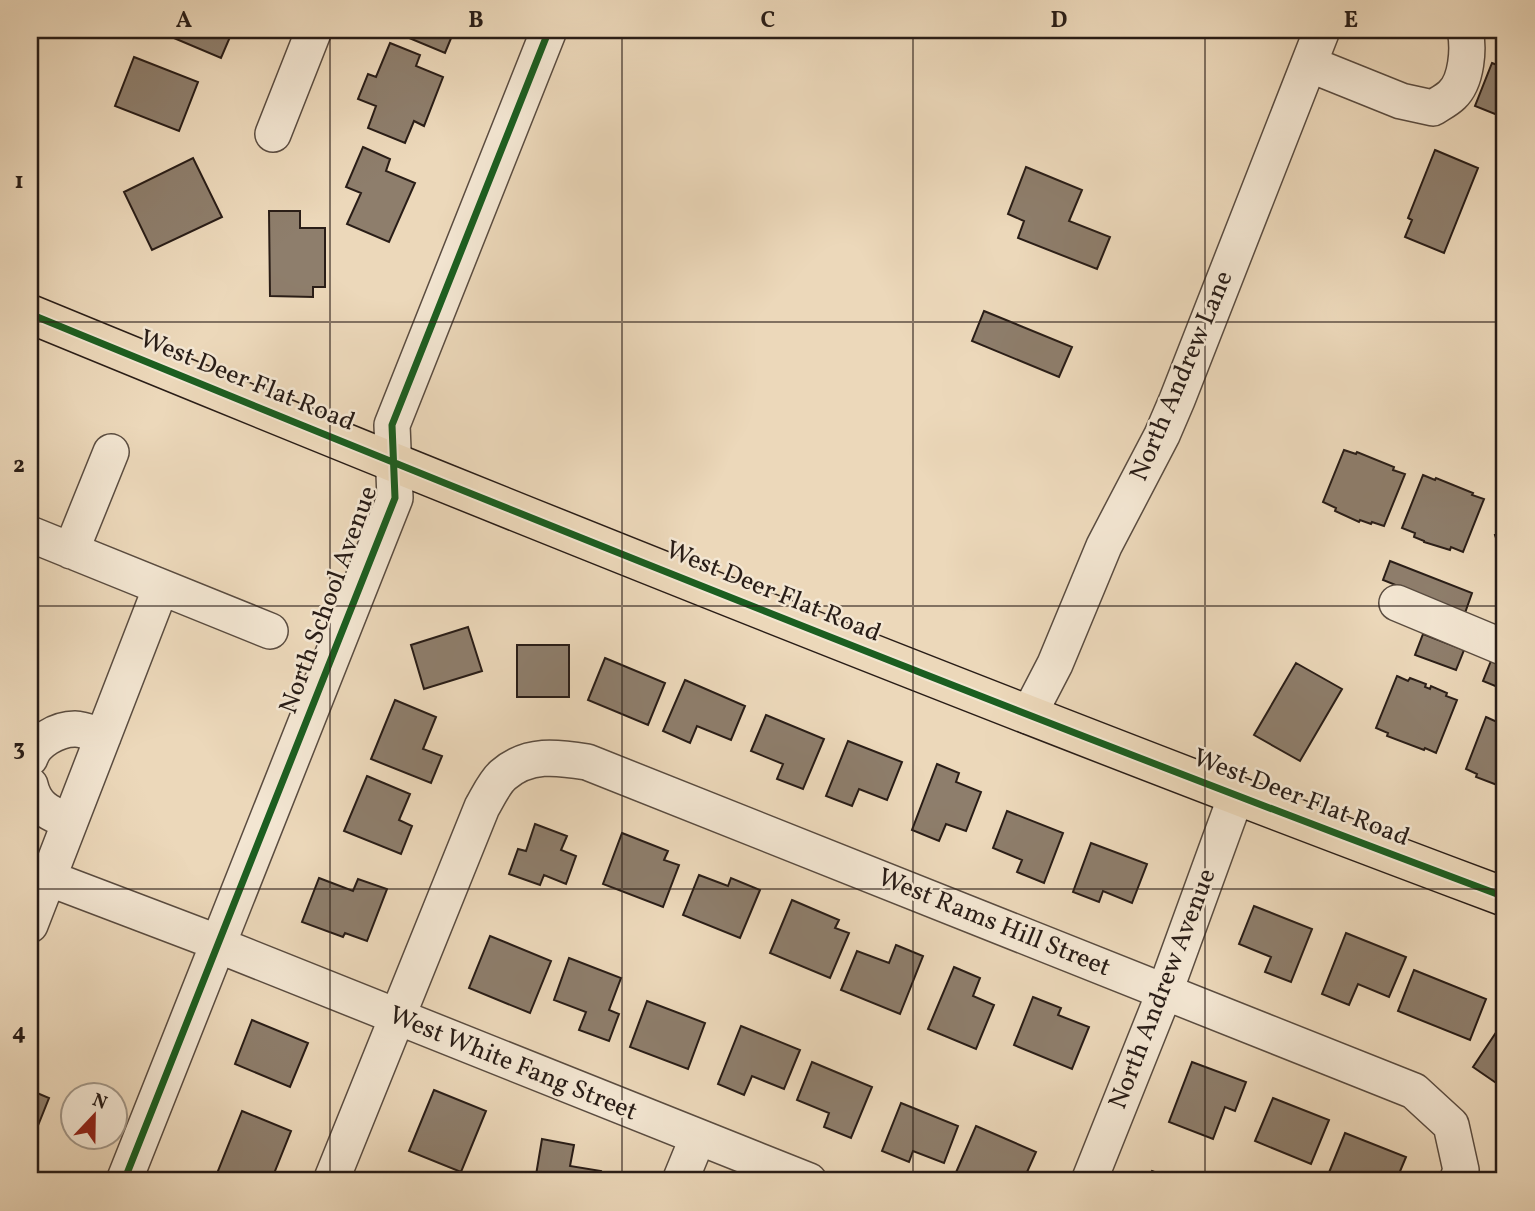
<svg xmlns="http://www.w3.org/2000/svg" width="1535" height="1211" font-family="Vollkorn,serif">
	<rect width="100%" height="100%" fill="#ecd8ba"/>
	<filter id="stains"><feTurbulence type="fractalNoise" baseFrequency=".00286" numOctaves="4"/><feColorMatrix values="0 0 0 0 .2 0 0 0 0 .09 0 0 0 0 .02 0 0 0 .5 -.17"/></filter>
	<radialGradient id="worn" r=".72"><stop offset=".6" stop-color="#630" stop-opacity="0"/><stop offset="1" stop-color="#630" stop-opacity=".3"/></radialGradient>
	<path fill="#8e7e6c" stroke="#291d17" stroke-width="2" d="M155,30H233L221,58Z
		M390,30H452L454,31L445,53Z
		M390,43L420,55L416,66L443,77L424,126L414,121L405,143L368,128L376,106L358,99L368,74L376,77Z
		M134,57L198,82L179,131L115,106Z
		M1492,63L1505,68V118L1475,106Z
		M363,147L390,159L386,171L415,183L389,242L347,224L361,193L346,187Z
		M1435,150L1478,168L1444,253L1405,237L1412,220L1408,218Z
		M193,158L222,217L152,250L124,192Z
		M1026,167L1082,190L1069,221L1110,237L1097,269L1018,238L1024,221L1008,214Z
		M269,211H300V228H325V287H313V297L270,296Z
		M984,311L1072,347L1059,377L972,341Z
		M1344,450L1356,454L1357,452L1394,467L1393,470L1405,474L1384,526L1372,522L1371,524L1360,520L1359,522L1335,511L1336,508L1323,502Z
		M1423,475L1435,480L1436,478L1473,493L1472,495L1484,499L1463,552L1451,547L1450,550L1424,542V541L1414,537L1415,533L1402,528Z
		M1505,532V566L1495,535Z
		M1390,561L1472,593L1465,613L1383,580Z
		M468,627L482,671L424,689L411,645Z
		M1423,634L1464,650L1456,670L1415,655Z
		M517,645H569V697H517Z
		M605,658L665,683L648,725L588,700Z
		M1491,661L1505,666V690L1483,681Z
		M1296,663L1342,689L1300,761L1254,735Z
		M1397,676L1408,681L1410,678L1426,684L1425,687L1430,689L1431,686L1447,693L1446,696L1457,700L1436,753L1425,748L1424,750L1387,736L1388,733L1376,728Z
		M685,680L745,706L731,740L697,726L690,743L663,731Z
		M395,700L436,717L423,749L442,756L431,783L371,759Z
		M766,715L824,739L803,789L777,779L783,764L751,751Z
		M1486,717L1497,722L1499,718L1505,721V788L1476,777L1477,774L1466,769Z
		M848,741L902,762L887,800L859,789L852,806L826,796Z
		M937,764L959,773L956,782L981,792L966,831L946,824L939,841L912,830Z
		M367,776L410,794L399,820L412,826L401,854L344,831Z
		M1007,811L1063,833L1044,883L1017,872L1022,860L993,848Z
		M535,824L567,836L561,850L576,856L566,884L544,875L540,885L509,874L518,849L526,851Z
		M622,833L668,851L664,860L679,865L663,907L603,884Z
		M1091,843L1147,864L1132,903L1103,891L1099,902L1073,892Z
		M699,875L728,886L731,878L760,890L740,938L683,915Z
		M319,878L353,891L358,879L387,889L367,941L345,933L343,937L302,922Z
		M792,900L839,920L835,928L849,933L830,978L770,953Z
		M1254,906L1312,929L1291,982L1265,972L1271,957L1239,944Z
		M1346,933L1406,957L1389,997L1358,984L1349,1005L1322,994Z
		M490,936L551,961L530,1013L469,988Z
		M896,945L923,956L900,1014L841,990L857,951L889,963Z
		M569,958L621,978L609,1010L619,1014L609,1041L579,1030L586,1012L554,1000Z
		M954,967L980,978L973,996L994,1005L976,1049L928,1029Z
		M1414,970L1486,999L1470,1040L1398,1011Z
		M1033,997L1061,1008L1058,1015L1089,1027L1072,1069L1014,1045Z
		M647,1001L705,1023L688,1069L630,1047Z
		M1505,1019V1083L1502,1087L1473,1067Z
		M252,1020L308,1043L290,1087L235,1064Z
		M741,1026L800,1050L784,1089L752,1076L744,1095L718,1084Z
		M812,1062L872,1087L851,1138L824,1127L829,1113L797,1100Z
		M1192,1062L1246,1082L1235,1111L1225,1107L1213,1139L1169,1122Z
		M30,1090L49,1098L37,1128L30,1125Z
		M434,1090L486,1111L461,1172L409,1151Z
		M1273,1098L1329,1120L1311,1164L1255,1141Z
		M901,1103L958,1126L944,1163L913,1151L909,1162L882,1151Z
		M242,1111L291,1131L271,1181H230L216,1176Z
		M976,1126L1036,1152L1023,1181H1004L988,1174L985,1181H963L954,1177Z
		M1345,1133L1406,1157L1396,1181H1344L1328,1175Z
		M542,1139L574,1145L570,1166L601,1171L599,1181H535Z
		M1152,1171L1177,1181H1147Z"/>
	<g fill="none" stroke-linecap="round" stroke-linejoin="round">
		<defs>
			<path id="minor" d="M1309,64L1401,101L1433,108C1439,104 1447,100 1452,95C1467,81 1469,48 1465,30
				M273,134L314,30
				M30,534L270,631
				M71,551L111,452
				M1397,603L1505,648
				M1028,716L1055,664L1104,546L1162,435L1177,400L1322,30
				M30,758C35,742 57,729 75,729C84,729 94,734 103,737
				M30,785C35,808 50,813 70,822
				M48,878L219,943
				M30,925L161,587
				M218,945L809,1181
				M124,1181L395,498L392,425L549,30
				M331,1181L482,807C488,797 494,783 503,775C528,753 557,757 587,762L1414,1091L1451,1125L1461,1170L1457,1181
				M680,1181L698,1137
				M1089,1181L1165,991L1236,796"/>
			<path id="major" d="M30,314C519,515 1010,712 1505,897"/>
		</defs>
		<use href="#minor" stroke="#5a4c40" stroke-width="38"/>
		<use href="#major" stroke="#291d17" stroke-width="41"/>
		<use href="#minor" stroke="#f3e6d2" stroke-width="35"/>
		<use href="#major" stroke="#ecd8ba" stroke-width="38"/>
		<defs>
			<path id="cycleway" d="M30,314C519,515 1010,712 1505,897
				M124,1181L395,498L392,425L549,30"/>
		</defs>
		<use href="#cycleway" stroke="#f3e6d2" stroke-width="11"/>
		<use href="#cycleway" stroke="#1b5e20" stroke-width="7"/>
	</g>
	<path fill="none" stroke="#291d17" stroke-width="2" stroke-opacity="0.55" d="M330,30V1181M622,30V1181M913,30V1181M1205,30V1181M30,322H1505M30,606H1505M30,889H1505"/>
	<g text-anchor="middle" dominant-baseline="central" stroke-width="5" stroke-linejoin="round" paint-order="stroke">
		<g font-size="26" fill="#291d17" stroke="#f3e6d2">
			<text transform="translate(1182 376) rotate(-67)">North Andrew Lane</text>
			<text transform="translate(247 381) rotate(22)">West Deer Flat Road</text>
			<text transform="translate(773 592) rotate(22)">West Deer Flat Road</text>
			<text transform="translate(329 600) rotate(-70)">North School Avenue</text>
			<text transform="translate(1301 798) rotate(21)">West Deer Flat Road</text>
			<text transform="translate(994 923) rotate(22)">West Rams Hill Street</text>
			<text transform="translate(1163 989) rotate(-69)">North Andrew Avenue</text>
			<text transform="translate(513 1064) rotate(22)">West White Fang Street</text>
		</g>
	</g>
	<rect width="1535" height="1211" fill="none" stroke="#ecd8ba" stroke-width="77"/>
	<g transform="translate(94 1116) rotate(22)"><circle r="33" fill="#f3e6d2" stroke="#a29687" stroke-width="2"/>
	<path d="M0-5L12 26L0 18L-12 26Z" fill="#8f2418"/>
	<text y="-10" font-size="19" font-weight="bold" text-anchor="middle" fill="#291d17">N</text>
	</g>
	<rect x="38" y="38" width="1458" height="1134" fill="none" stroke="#291d17" stroke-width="2.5"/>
	<g font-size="23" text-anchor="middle" font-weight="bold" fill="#291d17">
		<text x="184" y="27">A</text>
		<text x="476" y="27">B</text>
		<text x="768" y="27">C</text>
		<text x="1059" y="27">D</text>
		<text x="1351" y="27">E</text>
		<text x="19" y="188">1</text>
		<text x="19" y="472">2</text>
		<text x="19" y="755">3</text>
		<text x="19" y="1039">4</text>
	</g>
	<rect width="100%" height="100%" filter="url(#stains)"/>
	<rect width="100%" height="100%" fill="url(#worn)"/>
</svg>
